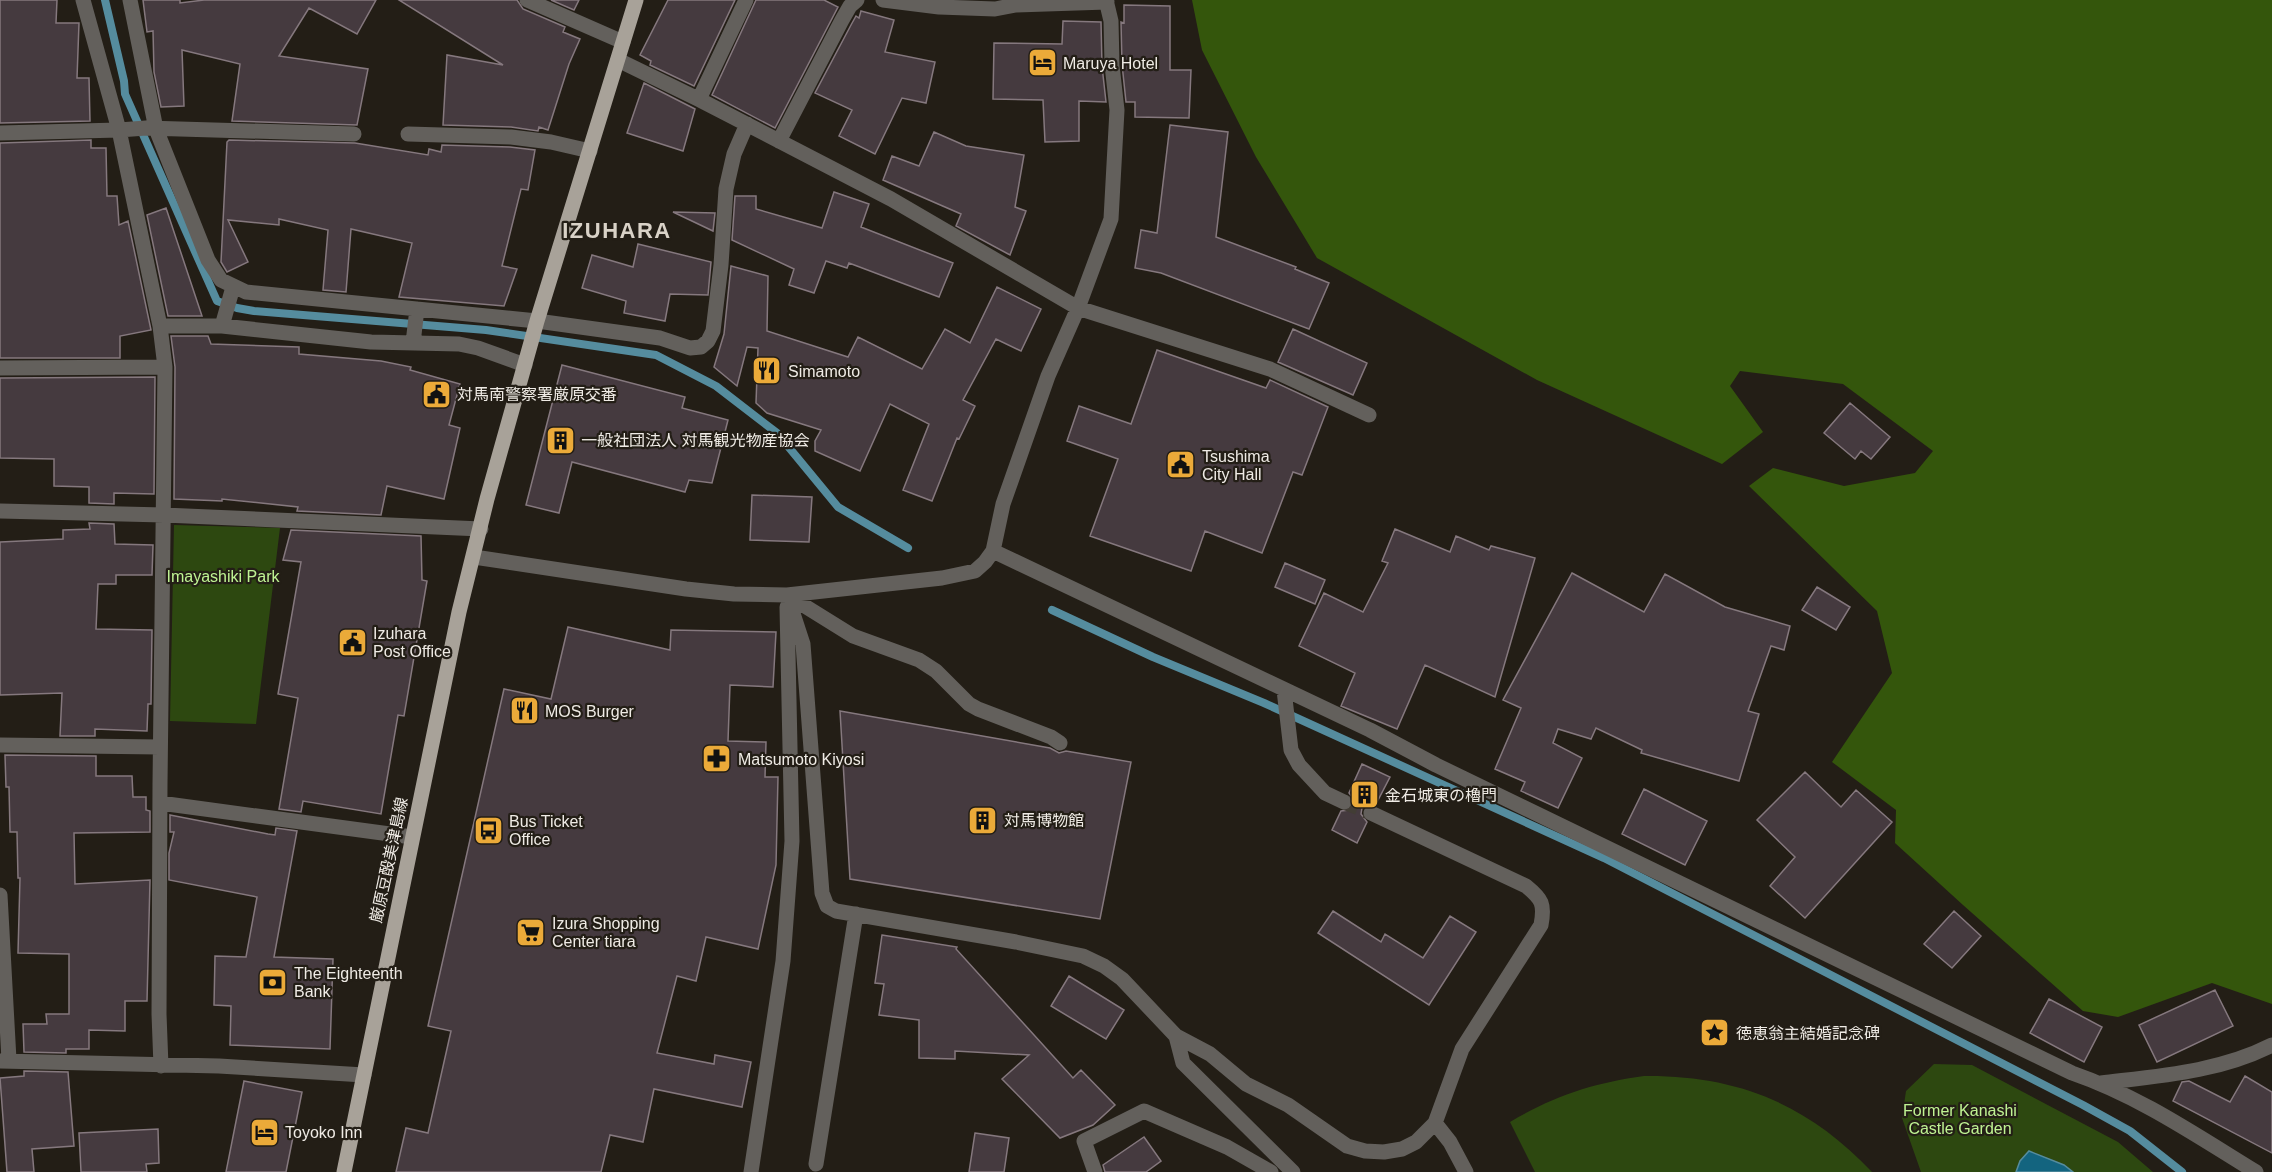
<svg xmlns="http://www.w3.org/2000/svg" width="2272" height="1172" font-family="Helvetica,'Noto Sans JP',sans-serif">
	<rect width="100%" height="100%" fill="#231e16"/>
	<path fill="#2d4810" d="M174,525L280,528L256,724L170,721Z
		M1934,1064L1972,1065L2118,1142L2153,1172H1921L1902,1118L1906,1091Z
		M1644,1076C1737,1075 1808,1104 1872,1172H1535L1510,1122C1554,1096 1593,1083 1644,1076Z"/>
	<path fill="#34560c" d="M1192,0H2272V1004L2212,983L2118,1017L2083,1011L1963,905L1895,843L1896,810L1832,762L1892,673L1877,611L1749,486L1773,468L1844,486L1915,473L1933,451L1843,384L1740,371L1730,386L1763,432L1722,464L1537,380L1317,258L1256,157L1202,50Z"/>
	<path fill="#13647f" stroke="#558c9e" stroke-width="1.5" d="M2029,1151L2064,1165L2073,1172H2016L2020,1161Z"/>
	<g fill="none" stroke-linecap="round" stroke-linejoin="round">
		<path stroke="#558c9e" stroke-width="8" d="M105,0L124,81L125,94L217,301L237,308L254,311L486,330L656,355L716,386L777,433L838,507L908,548
			M1052,610L1153,657L1264,703L1604,858L2083,1105L2130,1131L2182,1172"/>
	</g>
	<path fill="#453a3f" stroke="#85787e" stroke-width="1.5" d="M0,0H57L56,23H79L77,78H89L90,121L0,123Z
		M143,0H180V3L204,0H376L357,34L309,8L279,56L368,69L357,125L232,121L240,64L182,50L184,106L161,107L154,72L153,31L147,32Z
		M399,0H517L523,9L565,27L563,32L580,39L569,64L548,130L539,127L538,131L511,127L443,125L447,55L503,65Z
		M551,0H579L574,10Z
		M668,0H735L694,86L650,65L651,61L640,55Z
		M756,0H824L838,7L775,128L712,95Z
		M1124,5L1170,6V70H1191L1189,118L1135,117V102H1126L1122,64L1121,22L1124,23Z
		M861,11L894,20L885,52L935,62L926,103L902,98L875,154L839,136L852,110L815,93L851,25L856,16L859,18Z
		M1063,21L1101,22L1102,66L1106,102L1079,101V141L1045,142L1043,100L993,99L994,43L1062,44Z
		M644,83L695,109L683,151L627,133Z
		M1170,125L1228,132L1216,237L1296,267L1295,269L1329,283L1309,329L1161,273L1135,268L1141,230L1157,233Z
		M934,132L966,146L1024,155L1015,207L1026,211L1010,255L956,226L961,214L883,180L892,156L919,166Z
		M91,140V148H106L107,196H117L119,225L128,221L151,330L120,336V358H0V143Z
		M229,140L355,143L428,155L429,149L441,152L442,145L510,147L535,150L528,190L521,189L502,266L517,269L504,306L399,297L412,243L351,229L346,292L323,290L328,230L279,219V225L228,220L248,262L227,272L221,262L227,142Z
		M834,192L869,204L861,227L953,263L939,297L849,263L847,268L826,261L814,293L789,285L794,269L732,240L735,196H756V209L822,228Z
		M166,208L202,316H168L147,215Z
		M673,212L715,213L713,231Z
		M638,244L711,262L708,295L670,294L665,321L624,313L626,301L582,288L592,255L633,267Z
		M731,266L768,276L767,331L848,357L858,337L922,369L945,329L970,343L997,287L1041,309L1021,351L996,339L963,400L975,406L959,439L957,438L932,501L903,490L929,424L890,404L860,471L815,451V441L821,430L767,413L756,403L758,348L747,347L737,386L714,367L724,334Z
		M1293,329L1367,363L1353,395L1278,362Z
		M171,336H208L211,344L299,347V354L381,361L411,367L410,370L460,384L449,425L460,428L444,499L387,486L381,515L297,511L298,507L222,499V501L174,499L175,367Z
		M1157,350L1266,388L1270,380L1328,407L1302,475L1293,472L1262,553L1205,531L1191,571L1090,536L1118,459L1067,441L1079,406L1131,424Z
		M562,365L685,397L682,408L728,420L712,483L689,480L685,492L572,462L559,513L526,505Z
		M155,377L154,494L114,493V504L89,503V487L54,486V459L0,458V378Z
		M1850,403L1890,437L1871,459L1861,451L1855,459L1824,433Z
		M752,495L812,497L809,542L750,540Z
		M89,523L114,524L115,544L153,545L152,575H116V584H98L96,629L152,630L151,704H148L147,731L95,729V736H60L62,693L0,695V542L63,539V530L90,529Z
		M1395,529L1450,552L1456,536L1489,550L1491,546L1535,558L1495,697L1425,665L1397,729L1341,706L1355,673L1299,646L1324,593L1363,612L1388,563L1382,561Z
		M291,530L421,536L422,580L427,581L404,716L398,715L381,814L303,801L301,812L279,809L298,698L278,694L301,562L283,560Z
		M1285,563L1325,580L1315,604L1275,587Z
		M1572,573L1644,612L1665,574L1725,607L1790,626L1784,650L1771,646L1748,711L1759,714L1739,781L1641,753L1642,750L1596,728L1591,739L1558,729L1553,743L1582,758L1558,808L1521,791L1525,782L1495,769L1521,708L1503,700Z
		M1817,587L1850,607L1836,630L1802,610Z
		M568,627L670,650L671,630L776,632L773,687L730,685L728,741L766,742L765,777H778L776,865L758,949L706,937L696,981L677,976L657,1053L714,1064L715,1055L751,1062L742,1107L654,1089L643,1142L610,1135L601,1172H396L406,1128L428,1133L451,1031L428,1026L504,689L551,699Z
		M840,711L1050,748L1059,753L1066,751L1131,762L1100,919L850,879Z
		M5,755L96,756V776H132L133,797H146V810L150,811V832L74,833L75,884L150,880L147,1001H125V1031L89,1030V1049H66V1053L24,1052L23,1024H47L46,1014H69V954L18,953L20,878H18L17,832H10L9,787H6Z
		M1362,764L1390,777L1376,804L1370,803L1362,808L1361,814L1367,822L1357,843L1332,830L1341,811L1349,810L1353,806L1352,797L1349,793Z
		M1805,772L1841,807L1856,790L1892,822L1805,918L1770,886L1795,857L1757,820Z
		M1644,789L1707,821L1685,865L1622,834Z
		M170,815L268,834L275,835L276,828L297,831L274,957L333,959L330,1049L230,1045L231,1006L214,1005L215,956L246,957L257,897L169,880V853L174,832H170Z
		M1333,911L1381,942L1385,934L1423,958L1450,916L1476,932L1429,1005L1318,933Z
		M1954,911L1981,936L1952,968L1924,944Z
		M882,935L957,947L956,949L1073,1078L1081,1070L1115,1105L1093,1125L1060,1138L1002,1079L1029,1055L955,1051V1059L919,1058V1020L879,1015L884,984L875,983Z
		M1069,976L1124,1010L1106,1039L1051,1006Z
		M2215,990L2233,1026L2157,1062L2139,1025Z
		M2049,999L2102,1027L2084,1062L2030,1033Z
		M24,1071L68,1072L74,1146L32,1149L34,1172H7L0,1078L24,1076Z
		M2245,1076L2272,1092V1153L2173,1101L2182,1082L2189,1081L2230,1102Z
		M244,1081L302,1092L286,1172H226Z
		M158,1129L159,1163L146,1164L147,1172H81L79,1133Z
		M975,1133L1009,1138L1004,1172H969Z
		M1144,1137L1161,1161L1146,1172H1105L1103,1165Z"/>
	<g fill="none" stroke-linecap="round" stroke-linejoin="round">
		<path stroke="#423d35" stroke-width="15" stroke-dasharray="15 8" stroke-linecap="butt" d="M1344,802L1371,813"/>
		<path stroke="#63605c" stroke-width="15" d="M83,0L119,130L146,128L354,134
			M130,0L156,129L208,260L221,280L246,292L537,321L660,338L690,348L701,347L708,341L713,331L721,265L726,189L734,154L747,124
			M527,0L623,42
			M883,0L939,7L995,9L1016,5L1107,2
			M618,60L700,100L891,199L1078,308L1270,369L1369,415
			M702,93L746,0
			M0,133L119,130L160,326L165,367L160,784L159,1014L161,1066
			M408,134L511,137L551,142L590,151
			M779,141L842,20L850,6L857,0
			M160,326H222L371,342L459,344L478,348L525,365
			M222,326L233,287
			M413,343L417,309
			M0,368L165,367
			M0,511L164,515L481,529
			M993,551L1370,730L1436,765L2072,1073C2139,1096 2197,1136 2256,1172
			M474,557L686,589L734,594L787,595L942,578L975,571L985,562L993,551L1003,504L1048,376L1078,308L1111,219L1117,110L1112,65L1111,21L1106,0
			M787,595L803,644L822,893L827,906L836,911L1016,942L1083,956L1104,966L1122,979L1176,1036L1210,1054L1246,1084L1288,1105L1347,1146L1365,1151L1384,1152L1402,1149L1416,1142L1435,1123L1462,1049L1541,925C1545,904 1542,899 1526,886L1371,813
			M787,595L853,636L919,660L936,671L969,704L978,709L1051,737L1060,743
			M1284,690L1291,750L1299,765L1325,793L1344,802
			M0,745L160,747
			M160,803L412,837
			M0,895L9,1060
			M1176,1036L1183,1063L1293,1172
			M0,1061L219,1066L364,1075
			M2101,1083C2159,1076 2219,1072 2272,1045
			M1435,1123L1450,1142L1466,1172
			M816,1164L856,914
			M751,1172L783,961L792,841L787,607
			M1095,1172L1084,1141L1144,1111L1227,1147L1271,1172"/>
		<path stroke="#a8a299" stroke-width="15" d="M344,1172L459,612L487,499L537,321L636,0"/>
	</g>
	<defs>
		<symbol id="hotel-square" viewBox="-11 -11 22 22"><rect x="-9" y="-9" width="18" height="18" rx="4" fill="#ebaa39" stroke="#231e16"/><path d="M-6-4.5h1.5V1H6V5H4.5V3h-9V5H-6ZM-4 0a1.8 1.8 0 1 1 3.6 0ZM.5 0V-2.5h3Q6-2.5 6 0Z" fill="#111"/></symbol>
		<symbol id="restaurant-square" viewBox="-11 -11 22 22"><rect x="-9" y="-9" width="18" height="18" rx="4" fill="#ebaa39" stroke="#231e16"/><path d="M-5-6h1v4h1v-4h1v4h1v-4h1v5L-1.5 .5V6h-2V.5L-5-1ZM5-6V6H3V1.5H1.5Q1.5-4 5-6Z" fill="#111"/></symbol>
		<symbol id="civic-square" viewBox="-11 -11 22 22"><rect x="-9" y="-9" width="18" height="18" rx="4" fill="#ebaa39" stroke="#231e16"/><path d="M-.6-6.5H3V-4.5H.6V-3L4-1V1h2V6H-6V1h2V-1L-.6-3ZM-1.2 2.5V6h2.4V2.5Z" fill="#111"/></symbol>
		<symbol id="building-square" viewBox="-11 -11 22 22"><rect x="-9" y="-9" width="18" height="18" rx="4" fill="#ebaa39" stroke="#231e16"/><path d="M-4-6H4V6H1V3H-1V6H-4ZM-2.5-4.3h1.7v1.8h-1.7ZM.8-4.3h1.7v1.8H.8ZM-2.5-1h1.7V.8h-1.7ZM.8-1h1.7V.8H.8Z" fill="#111"/></symbol>
		<symbol id="pharmacy-square" viewBox="-11 -11 22 22"><rect x="-9" y="-9" width="18" height="18" rx="4" fill="#ebaa39" stroke="#231e16"/><path d="M-2-6h4v4h4v4h-4v4h-4v-4h-4v-4h4Z" fill="#111"/></symbol>
		<symbol id="bus-square" viewBox="-11 -11 22 22"><rect x="-9" y="-9" width="18" height="18" rx="4" fill="#ebaa39" stroke="#231e16"/><path d="M-5-6H5V4H4V6H2V4H-2V6H-4V4H-5ZM-3.5-4V0h7V-4ZM-3.5 1.2v1.5H-2V1.2ZM2 1.2v1.5H3.5V1.2Z" fill="#111"/></symbol>
		<symbol id="supermarket-square" viewBox="-11 -11 22 22"><rect x="-9" y="-9" width="18" height="18" rx="4" fill="#ebaa39" stroke="#231e16"/><path d="M-6-5.5h2.5l.6 2H6L4.5 2H-2.5L-4.4-4H-6ZM-1.5 3.2a1.3 1.3 0 1 0 .1 0ZM3 3.2a1.3 1.3 0 1 0 .1 0Z" fill="#111"/></symbol>
		<symbol id="bank-square" viewBox="-11 -11 22 22"><rect x="-9" y="-9" width="18" height="18" rx="4" fill="#ebaa39" stroke="#231e16"/><path d="M-6-4H6V4H-6ZM0-2.3a2.3 2.3 0 1 0 0 4.6a2.3 2.3 0 1 0 0-4.6Z" fill="#111"/></symbol>
		<symbol id="sight-square" viewBox="-11 -11 22 22"><rect x="-9" y="-9" width="18" height="18" rx="4" fill="#ebaa39" stroke="#231e16"/><path d="M0-6L1.8-2.2L6-1.7L2.9 1.2L3.7 5.4L0 3.3L-3.7 5.4L-2.9 1.2L-6-1.7L-1.8-2.2Z" fill="#111"/></symbol>
	</defs>
	<g fill-rule="evenodd">
		<use href="#hotel-square" x="1026" y="46" width="33" height="33"/>
		<use href="#restaurant-square" x="750" y="354" width="33" height="33"/>
		<use href="#civic-square" x="420" y="378" width="33" height="33"/>
		<use href="#building-square" x="544" y="424" width="33" height="33"/>
		<use href="#civic-square" x="1164" y="448" width="33" height="33"/>
		<use href="#civic-square" x="336" y="626" width="33" height="33"/>
		<use href="#restaurant-square" x="508" y="694" width="33" height="33"/>
		<use href="#pharmacy-square" x="700" y="742" width="33" height="33"/>
		<use href="#building-square" x="1348" y="778" width="33" height="33"/>
		<use href="#building-square" x="966" y="804" width="33" height="33"/>
		<use href="#bus-square" x="472" y="814" width="33" height="33"/>
		<use href="#supermarket-square" x="514" y="916" width="33" height="33"/>
		<use href="#bank-square" x="256" y="966" width="33" height="33"/>
		<use href="#sight-square" x="1698" y="1016" width="33" height="33"/>
		<use href="#hotel-square" x="248" y="1116" width="33" height="33"/>
	</g>
	<g text-anchor="middle" dominant-baseline="central" stroke-width="4.5" stroke-linejoin="round" paint-order="stroke">
		<g font-size="16" fill="#efebe5" stroke="#231e16" text-anchor="start">
			<text x="1063" y="63">Maruya Hotel</text>
			<text x="788" y="371">Simamoto</text>
			<text x="457" y="394">対馬南警察署厳原交番</text>
			<text x="581" y="440">一般社団法人 対馬観光物産協会</text>
			<text x="1202" y="456">Tsushima<tspan x="1202" dy="18">City Hall</tspan></text>
			<text x="373" y="633">Izuhara<tspan x="373" dy="18">Post Office</tspan></text>
			<text x="545" y="711">MOS Burger</text>
			<text x="738" y="759">Matsumoto Kiyosi</text>
			<text x="1385" y="795">金石城東の櫓門</text>
			<text x="1004" y="820">対馬博物館</text>
			<text x="509" y="821">Bus Ticket<tspan x="509" dy="18">Office</tspan></text>
			<text x="552" y="923">Izura Shopping<tspan x="552" dy="18">Center tiara</tspan></text>
			<text x="294" y="973">The Eighteenth<tspan x="294" dy="18">Bank</tspan></text>
			<text x="1736" y="1033">徳恵翁主結婚記念碑</text>
			<text x="285" y="1132">Toyoko Inn</text>
		</g>
		<g font-size="16" fill="#bff393" stroke="#231e16">
			<text x="223" y="576">Imayashiki Park</text>
			<text x="1960" y="1110">Former Kanashi<tspan x="1960" dy="18">Castle Garden</tspan></text>
		</g>
		<g font-size="16" fill="#efebe5" stroke="#231e16">
			<text transform="translate(389 860) rotate(-78)">厳原豆酘美津島線</text>
		</g>
		<g font-size="22" font-weight="bold" letter-spacing="1.5" fill="#d9d2c7" stroke="#231e16">
			<text x="617" y="230">IZUHARA</text>
		</g>
	</g>
</svg>
